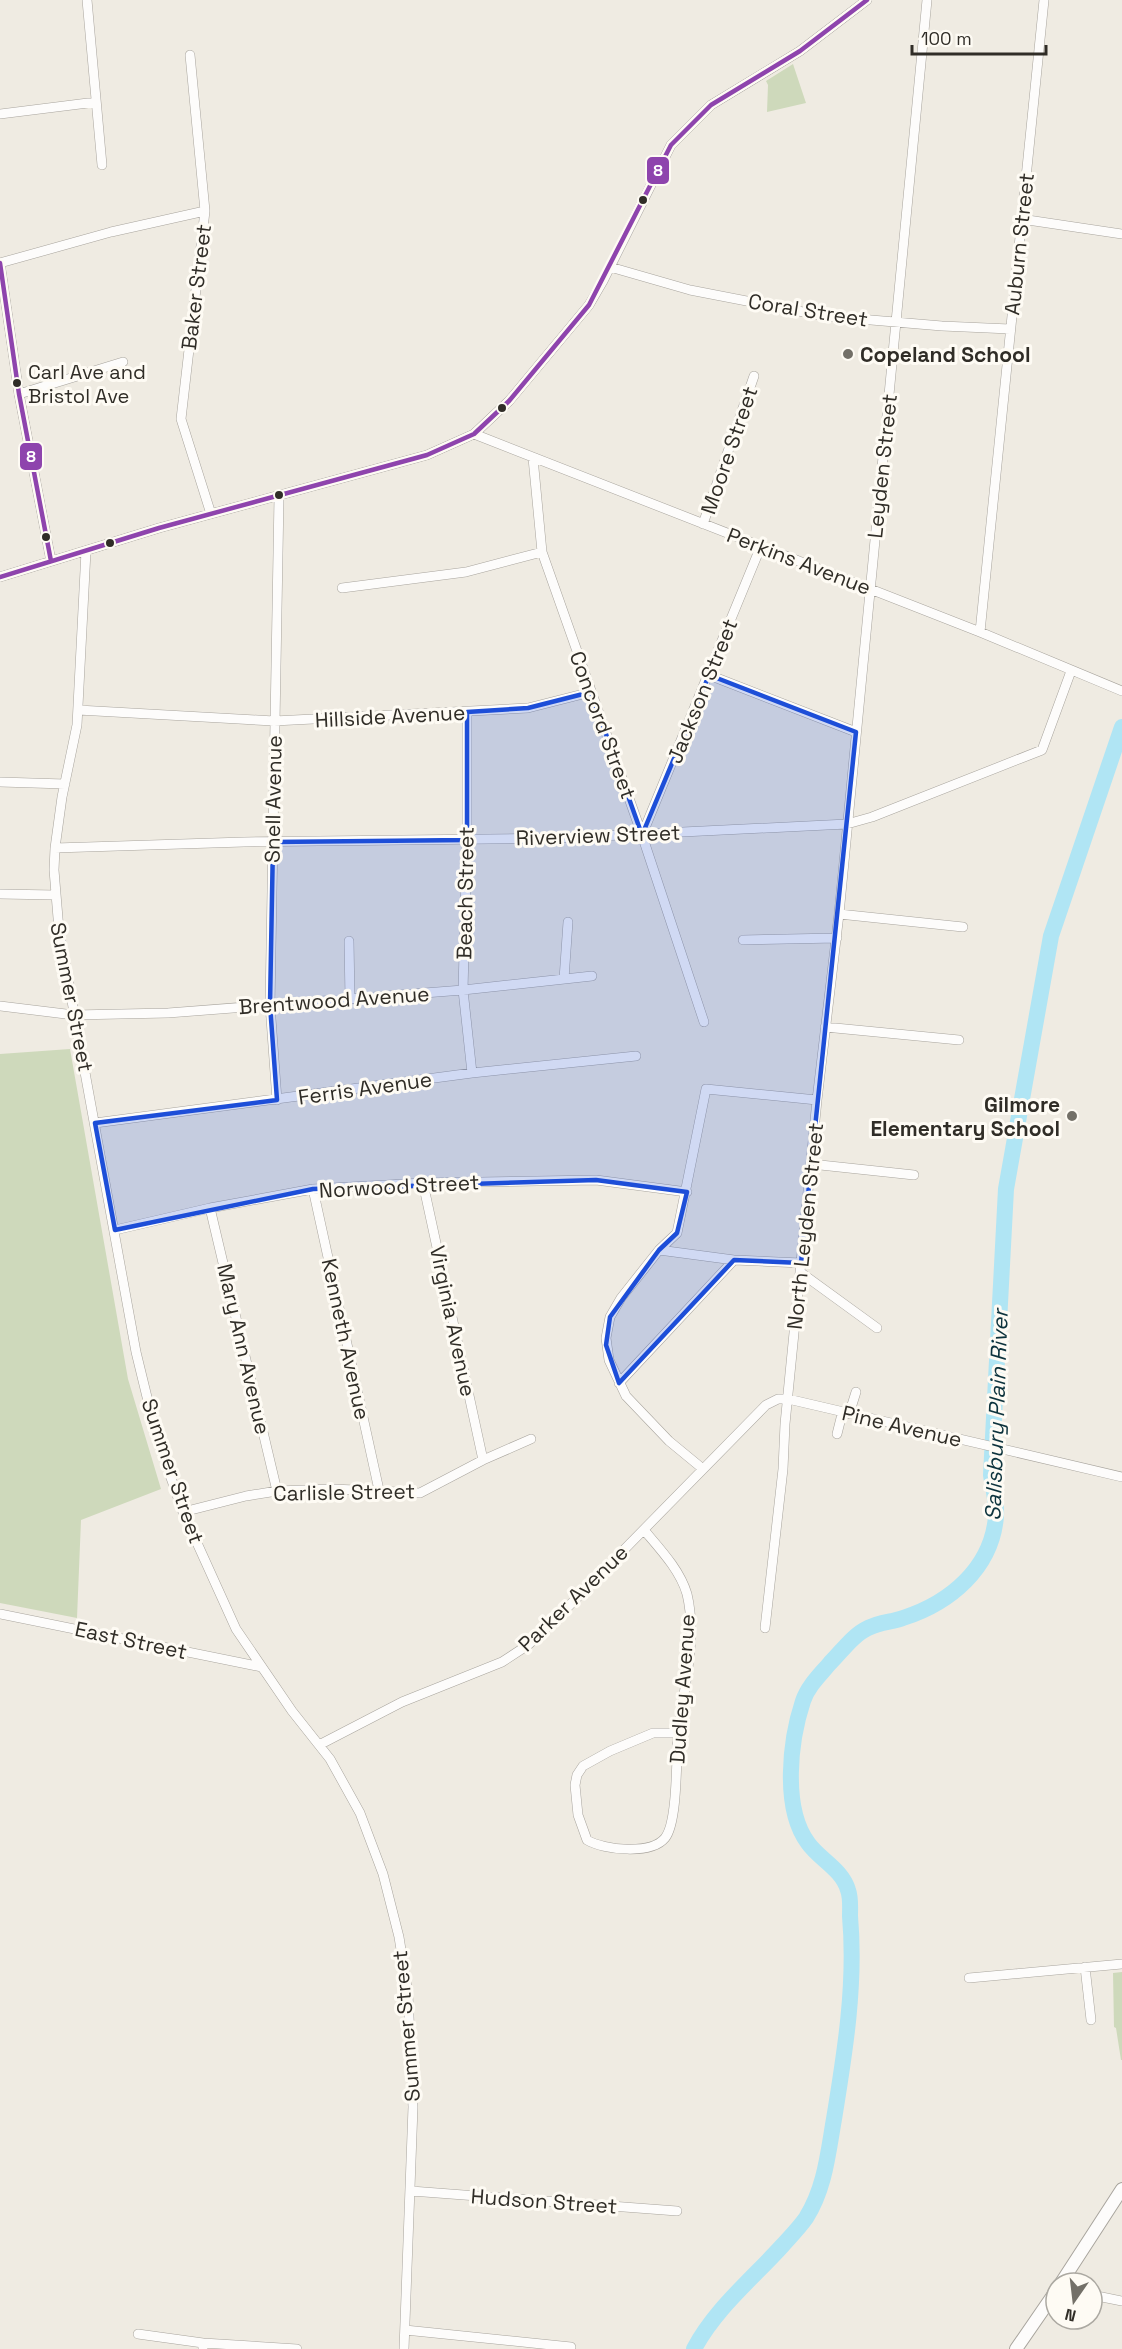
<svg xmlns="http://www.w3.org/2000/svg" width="1122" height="2349" font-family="'Space Grotesk',sans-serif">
	<rect width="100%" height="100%" fill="#efebe2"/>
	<path fill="#ced9bb" d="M793,64L806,103L767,112L768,85L766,81Z
		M70,1049L128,1379L161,1489L81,1520L77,1618L0,1603V1054Z
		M1122,1972V2060H1121L1116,2028L1114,2027L1113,1973Z"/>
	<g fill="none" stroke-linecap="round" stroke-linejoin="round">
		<path stroke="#b0e5f4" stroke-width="16" d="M694,2349C715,2309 752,2279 782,2246C790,2237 799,2228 806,2218C825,2188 828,2153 834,2119C845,2052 856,1984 850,1916C850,1908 851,1898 848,1890C842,1869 819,1859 808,1843C782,1808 790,1740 803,1701C808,1686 820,1675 830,1663C842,1651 853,1635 868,1628C880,1622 892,1622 903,1618C950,1603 992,1568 996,1516C997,1503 993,1488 991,1475L1006,1189L1051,936L1122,727"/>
		<defs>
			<path id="minor" d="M87,0L102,165
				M190,55L205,211L181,419L211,514
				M0,114L96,102
				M1021,219L1122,234
				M0,263L19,394L51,561
				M0,263L111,232L205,211
				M610,267L690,290L824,316L942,326L1010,329
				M19,394L123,362
				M474,434L980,632L1122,691
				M533,458L542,552L642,835L704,1022
				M703,524L754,376
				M86,551L77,725L62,797L55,848L54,870L59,930L136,1352L157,1438L183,1512L236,1629L292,1711L330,1759L360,1813L383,1874L399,1937L408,1994L413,2107L404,2349
				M0,577L159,528L427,455L474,434L509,401L589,305L603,281L671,145L711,105L800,51L867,0
				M342,588L466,572L542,552
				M980,632L1044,0
				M709,675L856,732
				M78,710L274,721L528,708L591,692
				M467,712V840L463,990L472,1073
				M0,782L65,784
				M642,835L761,546
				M55,848L244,842L560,838L847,824L872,817L1042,750L1071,671
				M0,894L55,895
				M839,914L963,927
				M743,940L837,938
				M349,941L350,999
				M564,979L568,922
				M0,1006L74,1015L168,1013L463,990L592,976
				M825,1027L959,1040
				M277,1100L270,1005L279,497
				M95,1123L472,1073L636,1056
				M811,1164L914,1175
				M423,1183L483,1460
				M313,1189L379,1490
				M210,1208L277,1491
				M115,1230L210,1208L313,1189L423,1183L596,1180L687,1192
				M659,1250L734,1260L801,1263
				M800,1272L877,1328
				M619,1383L734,1260
				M837,1434L841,1418L851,1408L856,1392
				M703,1469L669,1441L626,1396L609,1360L606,1338L610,1317L621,1298L659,1250L677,1233L706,1089L817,1100
				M183,1512L246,1496L277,1491L333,1489L420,1493L483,1460L531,1439
				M644,1530C660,1549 680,1570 687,1594C698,1640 683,1689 678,1735C676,1757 678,1822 665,1838C651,1855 604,1850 587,1840L578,1815L575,1785L577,1775L583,1766L610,1751L653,1733H678
				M0,1614L262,1667
				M765,1628L783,1469L785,1424L817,1100L839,914L927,0
				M319,1745L402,1702L502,1662L528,1645L557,1618L766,1405L778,1399H788L1122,1477
				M1085,1967L1091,2020
				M969,1978L1122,1964
				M411,2191L677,2211
				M1092,2295L1122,2301
				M405,2330L571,2347
				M138,2334L203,2343
				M203,2349V2343L297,2349"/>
			<path id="major" d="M1061,2283L1122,2189
				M1016,2349L1056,2291"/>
		</defs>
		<use href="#minor" stroke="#a8a49d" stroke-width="10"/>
		<use href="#major" stroke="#a8a49d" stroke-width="14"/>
		<use href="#minor" stroke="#fdfcfb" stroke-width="9"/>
		<use href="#major" stroke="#fdfcfb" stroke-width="12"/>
		<defs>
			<path id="bus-1" d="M0,263L19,394L51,561
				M0,577L159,528L427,455L474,434L509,401L589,305L671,145L711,105L800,51L867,0"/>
		</defs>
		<use href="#bus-1" stroke="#fefbf4" stroke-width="9"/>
		<use href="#bus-1" stroke="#8e44ad" stroke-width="4.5"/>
	</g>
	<path fill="#1d4ed8" fill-opacity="0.2" stroke="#1d4ed8" stroke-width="4.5" stroke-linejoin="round" d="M709,675L856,732L801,1263L734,1260L619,1383L606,1345L610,1317L659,1250L677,1233L687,1192L596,1180L313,1189L115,1230L95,1123L277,1100L270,1005L273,842L467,840V712L528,708L591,692L642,835Z"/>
	<g fill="#302d27" stroke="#fefbf4" stroke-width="2">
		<circle cx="643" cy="200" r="5"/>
		<circle cx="17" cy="383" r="5"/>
		<circle cx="502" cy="408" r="5"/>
		<circle cx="279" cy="495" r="5"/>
		<circle cx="46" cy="537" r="5"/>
		<circle cx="110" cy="543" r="5"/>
	</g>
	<g fill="#737068" stroke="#fefbf4" stroke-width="2">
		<circle cx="848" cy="354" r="6"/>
		<circle cx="1072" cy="1116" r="6"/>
	</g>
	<g text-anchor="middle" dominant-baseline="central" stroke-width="6" stroke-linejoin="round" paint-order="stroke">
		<g font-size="20" fill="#302d27" stroke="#fefbf4" text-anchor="start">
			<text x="28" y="372">Carl Ave and<tspan x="28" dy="24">Bristol Ave</tspan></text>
		</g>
		<g font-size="21" fill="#302d27" stroke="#fefbf4">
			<text transform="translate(1019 244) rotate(-84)">Auburn Street</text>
			<text transform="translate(196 287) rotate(-83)">Baker Street</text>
			<text transform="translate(808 310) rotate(9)">Coral Street</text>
			<text transform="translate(729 450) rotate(-71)">Moore Street</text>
			<text transform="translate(882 466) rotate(-84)">Leyden Street</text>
			<text transform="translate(799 561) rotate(21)">Perkins Avenue</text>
			<text transform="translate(702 691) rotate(-68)">Jackson Street</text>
			<text transform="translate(390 716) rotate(-3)">Hillside Avenue</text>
			<text transform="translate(603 725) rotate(70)">Concord Street</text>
			<text transform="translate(273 799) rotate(-89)">Snell Avenue</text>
			<text transform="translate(598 835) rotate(-2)">Riverview Street</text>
			<text transform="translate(465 893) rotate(-89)">Beach Street</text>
			<text transform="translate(72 997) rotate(79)">Summer Street</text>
			<text transform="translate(334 1000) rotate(-4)">Brentwood Avenue</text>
			<text transform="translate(365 1088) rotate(-8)">Ferris Avenue</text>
			<text transform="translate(399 1186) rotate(-3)">Norwood Street</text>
			<text transform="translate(805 1226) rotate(-84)">North Leyden Street</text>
			<text transform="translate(453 1321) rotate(78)">Virginia Avenue</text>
			<text transform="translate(346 1339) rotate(78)">Kenneth Avenue</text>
			<text transform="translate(244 1349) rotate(77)">Mary Ann Avenue</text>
			<text transform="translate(902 1426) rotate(13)">Pine Avenue</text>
			<text transform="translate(173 1471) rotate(71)">Summer Street</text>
			<text transform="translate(344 1492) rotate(-1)">Carlisle Street</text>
			<text transform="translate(573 1598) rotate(-44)">Parker Avenue</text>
			<text transform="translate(131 1640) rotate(12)">East Street</text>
			<text transform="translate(682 1689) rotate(-86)">Dudley Avenue</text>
			<text transform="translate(406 2026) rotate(-95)">Summer Street</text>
			<text transform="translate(544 2201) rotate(4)">Hudson Street</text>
		</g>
		<g font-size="21" font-weight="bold" fill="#302d27" stroke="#fefbf4" text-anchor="start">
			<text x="860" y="354">Copeland School</text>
			<text x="1060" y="1104" text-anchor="end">Gilmore<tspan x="1060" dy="24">Elementary School</tspan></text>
		</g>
		<g font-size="22" font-style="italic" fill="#0d333d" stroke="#fefbf4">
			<text transform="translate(996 1415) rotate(-88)">Salisbury Plain River</text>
		</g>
	</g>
	<g stroke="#fefbf4" stroke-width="2">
		<rect x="646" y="156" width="24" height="29" rx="6" fill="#8e44ad"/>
		<rect x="19" y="442" width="24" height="29" rx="6" fill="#8e44ad"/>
	</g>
	<g font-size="16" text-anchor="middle" font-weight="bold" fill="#fff">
		<text x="658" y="176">8</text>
		<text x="31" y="462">8</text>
	</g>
	<g transform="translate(1074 2301) rotate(194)"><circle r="28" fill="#fefbf4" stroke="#aca9a2" stroke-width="1.5"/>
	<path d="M0-4.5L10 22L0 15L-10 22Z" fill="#737068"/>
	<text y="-9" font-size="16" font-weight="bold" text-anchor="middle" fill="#302d27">N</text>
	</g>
	<path d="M912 45v9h134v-9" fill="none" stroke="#302d27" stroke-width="3"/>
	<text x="921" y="45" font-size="18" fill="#302d27" stroke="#fefbf4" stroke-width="4.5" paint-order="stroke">100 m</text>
</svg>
